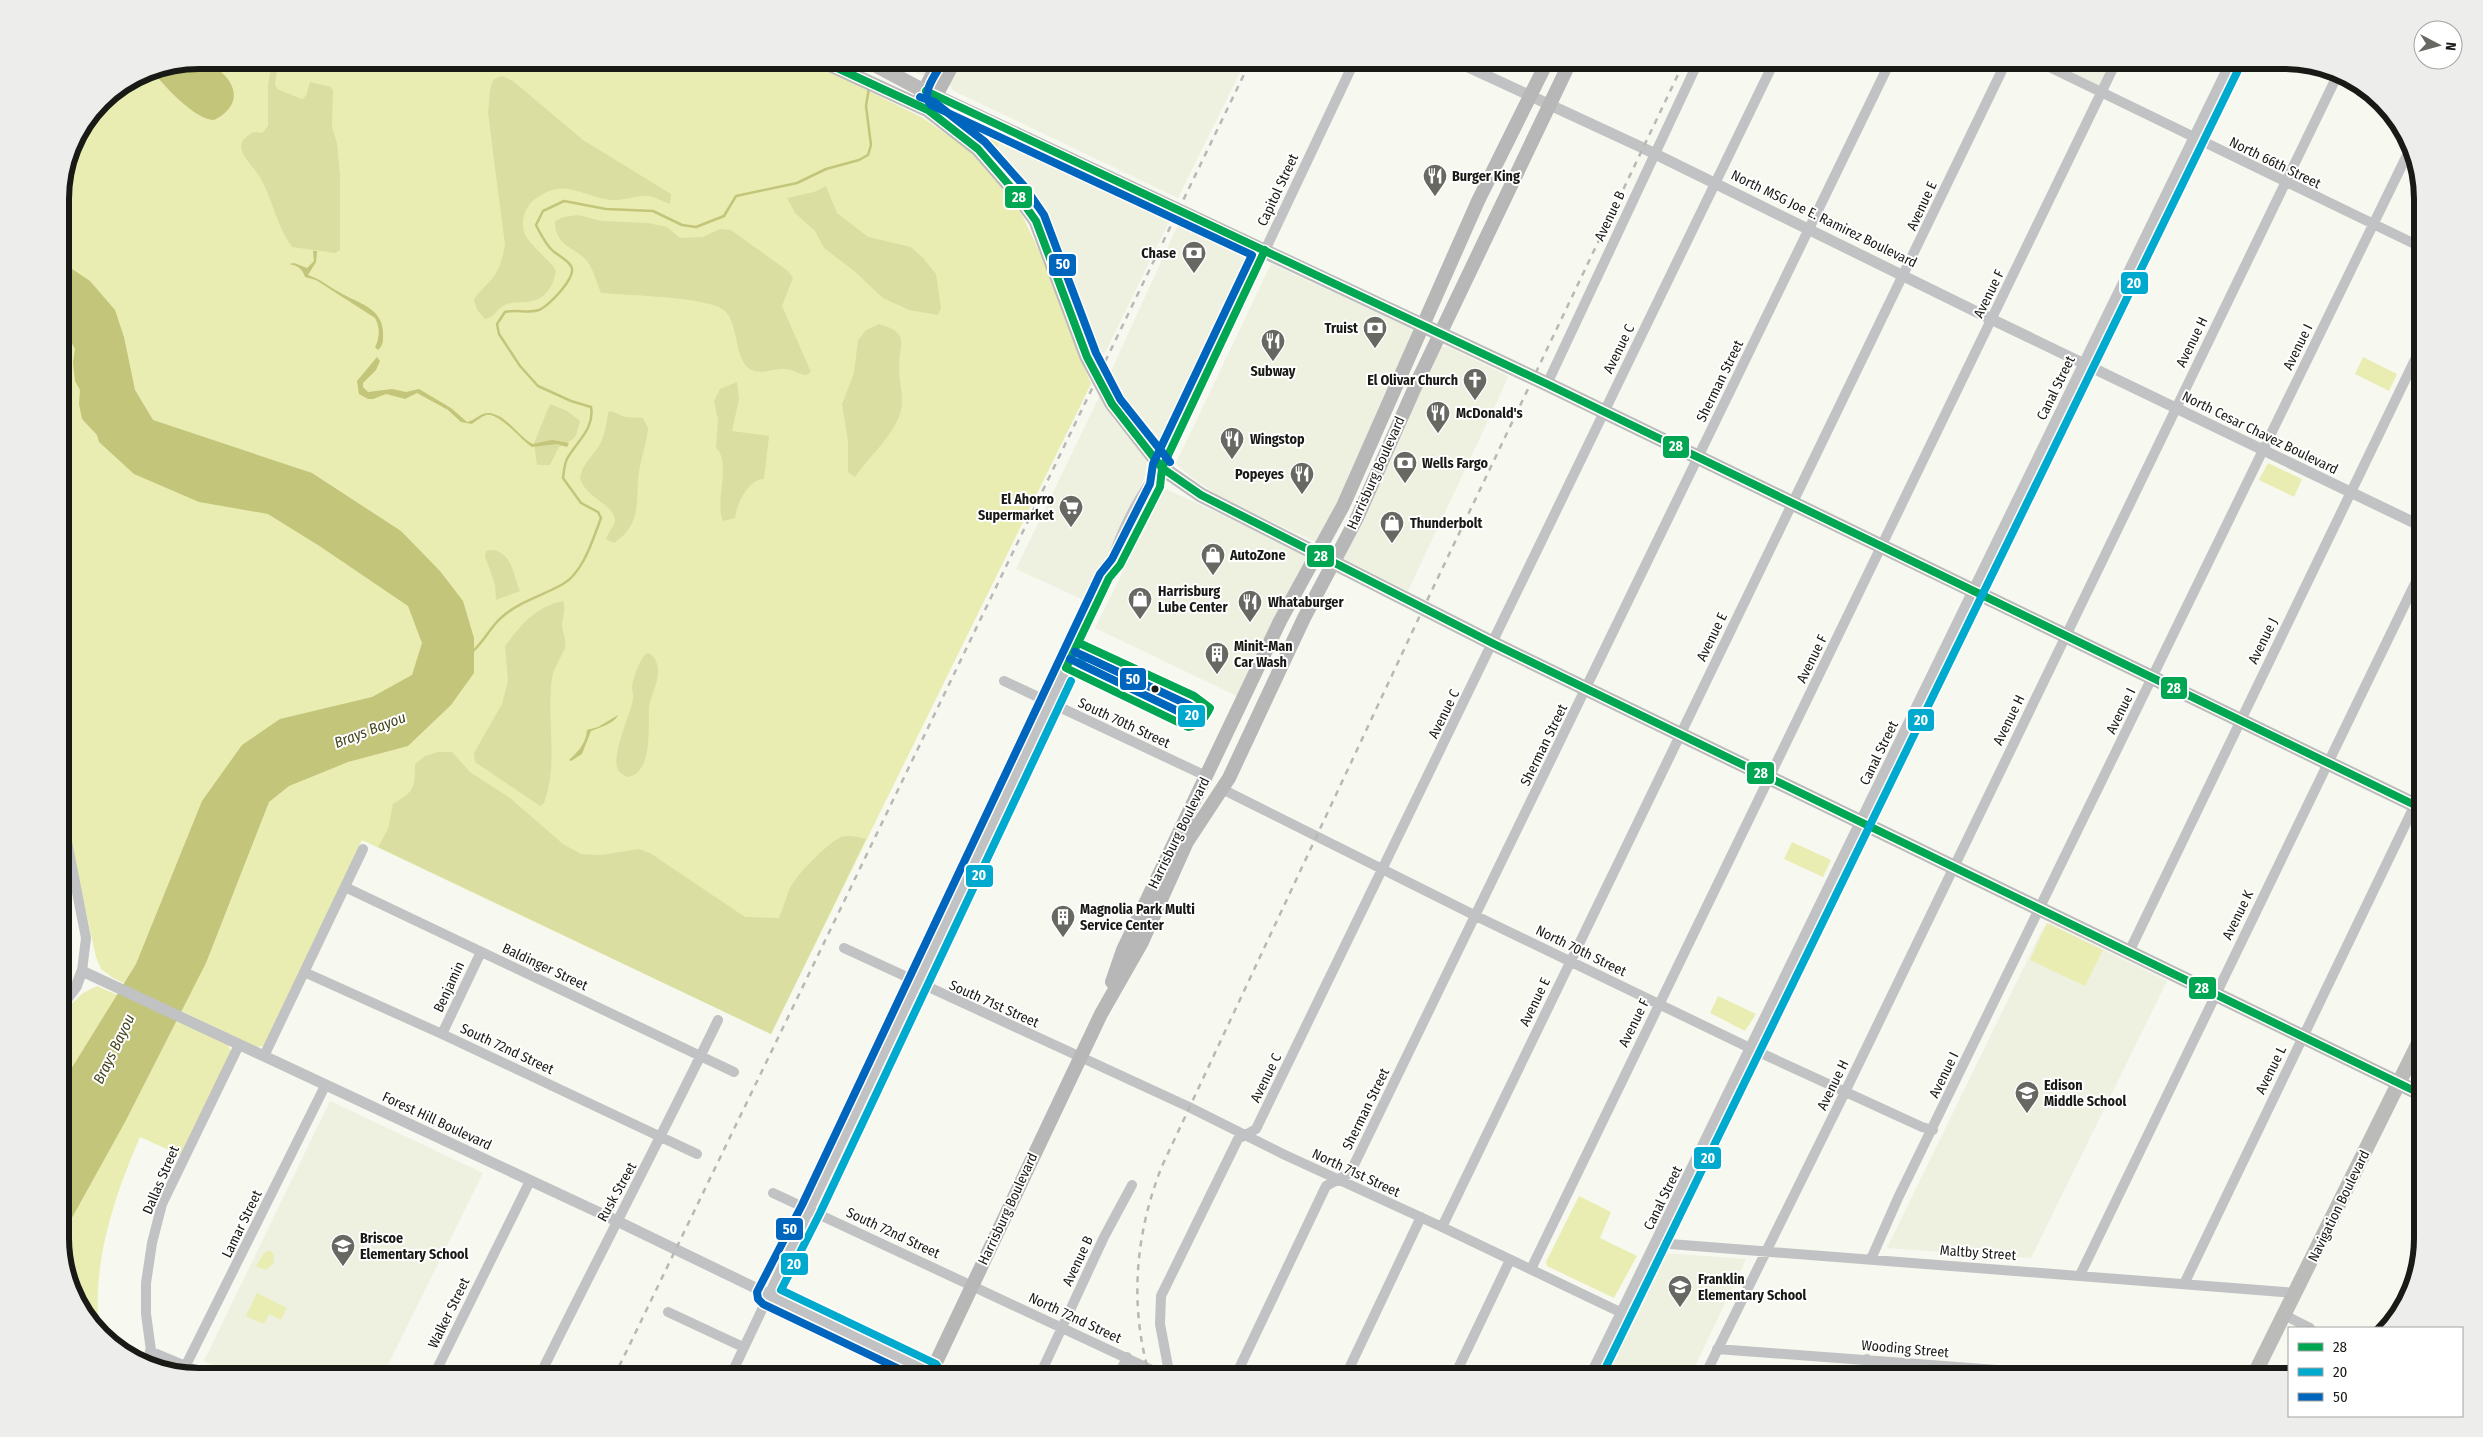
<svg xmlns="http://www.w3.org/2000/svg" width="2483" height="1437" font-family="'Fira Sans Condensed',sans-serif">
	<rect width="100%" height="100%" fill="#f7f8f0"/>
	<path fill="#eef0e0" d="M898,60H934L927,73L922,75L897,64Z
		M960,60H1246L1178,198L954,91L950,86V80Z
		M2048,60H2112L2099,86Z
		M1003,136L1172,216L1099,365L1054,243L1038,211L1015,177L994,155Z
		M1181,218L1248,251L1250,258L1158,448L1122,406L1107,380Z
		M1271,264L1410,328L1416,336L1318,543L1225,500L1195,480L1178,466L1176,463Z
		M1440,347H1448L1506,375L1508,378L1408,591L1342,558Z
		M1100,395L1113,419L1141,451L1147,461L1145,476L1088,602L1016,569Z
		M1166,489L1296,549L1306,557L1307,560L1241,698L1095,628L1162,493Z
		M2051,924L2167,981L2031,1258L1887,1248L2043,928Z
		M330,1101L483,1173L382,1377H238L204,1361Z
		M1664,1253L1746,1259L1690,1377H1605Z"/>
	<path fill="#eaedb2" d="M199,60H807L923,118L966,148L1001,182L1022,215L1042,257L1091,384L771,1034L362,840L264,1046L256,1047L113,978L101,969L96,957L60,795V190L71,145L101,100L146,70Z
		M2074,60H2102L2096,71Z
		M946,109L1003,136L994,154L943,112Z
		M2363,357L2397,374L2389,391L2355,374Z
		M2268,463L2302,479L2294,497L2259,480Z
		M1792,842L1831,860L1823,877L1784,859Z
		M2047,923L2103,950L2085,986L2030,960Z
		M97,986L227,1043L231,1052L182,1156L140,1137C114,1197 92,1262 99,1328L79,1308L60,1247V1015L83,993Z
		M1718,996L1756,1014L1745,1031L1710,1013Z
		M1579,1196L1611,1212L1600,1238L1637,1256L1614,1298L1547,1266L1546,1262Z
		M270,1250L274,1255L273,1264L266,1270L256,1266L264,1253Z
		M257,1293L287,1308L281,1320L269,1314L264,1324L246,1316Z"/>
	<path fill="#dadea1" d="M271,67L277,70L275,84L277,89L302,99L306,96L310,82L331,87L333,91L332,127L337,143L340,175V250L335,253L292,247C277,227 273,201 261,179C256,169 241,157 241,146C241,139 248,136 253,132L262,133L268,126V86Z
		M502,76L513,81L583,140L671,194L670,204C663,202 656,197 648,196C638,194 625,201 611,200C579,196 566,177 535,199C527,205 522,216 523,226C524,244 548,256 556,271C553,288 544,301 526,302C518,303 512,301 503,306C495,311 495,317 485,319L477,310L474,300C479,291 485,287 492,279C500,270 503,256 505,245L488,113L490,90L493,80Z
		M826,186L837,213L868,237L911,247L923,258L936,274L941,308L938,315L909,310L883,298L853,270L824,248L815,231L795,213L787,198L814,192Z
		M578,215L602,221L648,223L667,227L680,238L703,237L720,229L731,230L788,271L793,278L782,306L811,372L806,375C798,374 792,369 784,369C774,368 763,374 754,371C733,364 740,326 725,311C712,297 624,295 601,293C597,284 594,270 587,261C573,245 555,247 555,221L564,217Z
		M879,324C911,333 899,343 899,368C899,383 905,398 900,414C892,437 869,457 855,477L848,472V441L842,404L854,373L858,340L866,330Z
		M737,382L739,399L732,431L769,436L764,479C748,479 737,504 735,518L723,521C714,502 732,463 716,448L718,420L714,401L720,389Z
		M550,404L567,411L580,421L576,435L572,440L559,447L550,465H537L534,443Z
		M611,411L625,417L643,418L648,428C647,441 643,453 640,466C634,496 645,522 614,543L606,539C608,532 614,527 615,521C615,504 586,499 580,478C583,462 593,457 600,444C605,434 607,423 608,412Z
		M490,550C512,550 513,575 520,591L496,600L495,585L485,556L486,551Z
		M563,601C566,609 563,616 562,624C562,633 568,641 564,650C560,660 554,667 552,678C546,720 559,761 544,803L540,806L475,762L474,753L502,704L508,681L505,646C522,624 535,607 563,601Z
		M648,653C655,656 657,662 658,669C659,682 651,694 649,707C648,727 653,773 628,777C623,775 618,772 617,767C613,750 630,716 633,699C634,695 632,691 632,687C633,679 640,656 648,653Z
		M438,752H452L470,772L510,798L563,844L581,854L600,855L639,849L650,853L745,917L779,918C783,908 786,898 790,888C797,874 825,846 839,838C847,834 858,837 866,839L771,1034L378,847L388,829L393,804C416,790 414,789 415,764L425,756Z"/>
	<path fill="#c2c57a" d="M199,60H213C215,70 222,71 227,78C241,96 232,111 214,120C195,120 163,85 151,69Z
		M313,251H317L316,262L308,275C320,279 328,286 339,292C357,303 382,307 383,332C383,339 384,345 378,350L375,347C380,337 380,327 375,318L316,280L305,277C302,268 298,266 289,264L294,263L307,268L314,261Z
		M60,261L90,281L115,310L124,337L135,390L153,420L312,473L401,531L440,571L463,601L474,638V673L451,705L408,746L348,762L289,786L269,802L206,963L125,1122L68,1225L67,1269L60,1247V1087L136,964L202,801L242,745L280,719L372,697L412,675L422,643L408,606L321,547L268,514L199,502L134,474L99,442L97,435L82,419L79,404L80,390L75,381L73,362L75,349L60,322Z
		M377,357L380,361L376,370L363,383V387L368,392L392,389L406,392L419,389L451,408L467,422C474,421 480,413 488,413C507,414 518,437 533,444L552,440L569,443L567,447L557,444L532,447C522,441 499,412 486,415C481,417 476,421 472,424L461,422L448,410L417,393L405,399L386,394L373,399H368L359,394L357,381Z
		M618,715C615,723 599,728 591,731L582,754L571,761L569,760C579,751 586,743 587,730L598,727Z"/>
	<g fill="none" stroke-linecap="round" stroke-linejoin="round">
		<path stroke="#c2c57a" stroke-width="2.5" d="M472,652C484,642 490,627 502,617C520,601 542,596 563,584C583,573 593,539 601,518L598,512L581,503L563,478C564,472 564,465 567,459C576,442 595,429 591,407L571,401L538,386L520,366L499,334L497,324L505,312C517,309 527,314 539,310C549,306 578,276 571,266C566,258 556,255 550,248C544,241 540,233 536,225L543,211L564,201L606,209L653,211L682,225L696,227L724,216L736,196L797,183L826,169L859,160L868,155L871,145L866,106L869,88"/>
		<path stroke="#c1c2c3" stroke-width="10" d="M2035,60L2423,248
			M1547,384L1699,60
			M1109,578C1112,547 1140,491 1162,468L1355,60
			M1004,681L1206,776
			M1222,789L1476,916L1752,1049L1922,1127L1933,1130
			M60,806L86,938L82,971
			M345,887L734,1072
			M844,948L1189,1107L1285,1155L1442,1227L1622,1313
			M2129,952L2423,343
			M304,972L442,1034L697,1154
			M442,1034L481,952
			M264,1056L363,849
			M773,1193L1167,1377
			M1442,1227L2007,60
			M1657,1243L2296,1293
			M1871,1259L1898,1198L2410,149
			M1531,1269L2117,60
			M2080,1275L2423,567
			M2184,1284L2423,788
			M2404,1308L2405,1307
			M668,1312L743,1347
			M2284,1315L2310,1328
			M1717,1349L2091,1377
			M150,1351L212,1377
			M153,1365L146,1314V1283L152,1243L162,1204L239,1045
			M182,1373L325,1086
			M433,1377L530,1181
			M539,1377C598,1257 660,1140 718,1020
			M730,1377L1109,578L1120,565L1160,487L1162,468
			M1039,1377L1104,1237L1132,1185
			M1118,1377L1127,1357
			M1170,1377L1160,1324L1161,1296L1238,1139L1256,1129L1775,60
			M1235,1377L1326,1186L1350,1173L1891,60
			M1345,1377L1421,1217
			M1454,1377L1510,1260
			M1704,1377L1845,1092L2338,74
			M1866,1377L1867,1359"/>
		<path stroke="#c1c2c3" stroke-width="11" d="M1453,60L1643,148L1991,319L2423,527
			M60,1008L76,987L82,971L617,1221L931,1373
			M1590,1377L2232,60"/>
		<path stroke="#b7b7b8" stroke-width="14" d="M919,100L940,60
			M931,105L955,60
			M1112,982L1123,950L1280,621L1343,506L1478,201L1548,60
			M929,1377L1101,1014L1142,942L1187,842L1229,778L1304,618L1357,518L1419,378L1571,60"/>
		<path stroke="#bbbbba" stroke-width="15" d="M820,60L928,110L978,149L1016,193L1036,221L1087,357L1112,404L1162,468L1201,495L1494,644L2423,1095
			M866,60L924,91L1547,384L2423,809
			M2253,1377L2423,1034"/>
		<path stroke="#b8b8b5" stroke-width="1" d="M1159,888L1225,749"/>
		<path stroke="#b8b8b5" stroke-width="2.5" stroke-dasharray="6 6" stroke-linecap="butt" d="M614,1377L1251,60
			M1150,1377C1129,1306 1135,1234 1162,1166L1423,609L1685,60"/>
		<defs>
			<path id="bus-1" d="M820,60L928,110L978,149L1016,193L1036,221L1087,357L1112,404L1162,468L1201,495L1494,644L2423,1095
				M926,91L1547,384L2423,809
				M1079,643L1194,696L1210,708C1205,718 1200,725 1188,727L1066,668L1109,578L1120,565L1160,487L1162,468L1265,250"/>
			<path id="bus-2" d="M1084,656L1189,705L1197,711L1190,717L1080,664Z
				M940,1377V1370L936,1364L781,1290L820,1213L1071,681
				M1601,1377L2241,64"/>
			<path id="bus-3" d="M920,97L934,102L985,142L1024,186L1044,215L1096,353L1120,399L1170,462
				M1070,659L1190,717L1197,711L1189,705L1075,652
				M916,1377L763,1304L758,1299L757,1292L802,1205L1100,574L1112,559L1150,484L1153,464L1252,255L931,105C919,94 938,71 944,60"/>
		</defs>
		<use href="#bus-1" stroke="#fff" stroke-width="11"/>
		<use href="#bus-2" stroke="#fff" stroke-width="11"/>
		<use href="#bus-3" stroke="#fff" stroke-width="11"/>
		<use href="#bus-1" stroke="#00a651" stroke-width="8"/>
		<use href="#bus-2" stroke="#00a9ce" stroke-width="8"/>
		<use href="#bus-3" stroke="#0065bd" stroke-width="8"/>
	</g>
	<defs>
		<symbol id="restaurant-pin" viewBox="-11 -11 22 30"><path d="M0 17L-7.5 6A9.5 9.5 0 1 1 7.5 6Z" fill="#676862" stroke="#fff"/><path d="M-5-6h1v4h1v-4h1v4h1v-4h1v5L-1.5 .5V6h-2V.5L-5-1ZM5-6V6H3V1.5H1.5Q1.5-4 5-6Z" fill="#fff"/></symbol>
		<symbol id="bank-pin" viewBox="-11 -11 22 30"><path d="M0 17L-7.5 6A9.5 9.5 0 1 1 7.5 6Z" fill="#676862" stroke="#fff"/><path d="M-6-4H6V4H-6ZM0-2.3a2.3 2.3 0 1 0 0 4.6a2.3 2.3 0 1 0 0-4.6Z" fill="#fff"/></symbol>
		<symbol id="church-pin" viewBox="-11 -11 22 30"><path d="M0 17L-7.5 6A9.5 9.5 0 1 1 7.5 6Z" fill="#676862" stroke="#fff"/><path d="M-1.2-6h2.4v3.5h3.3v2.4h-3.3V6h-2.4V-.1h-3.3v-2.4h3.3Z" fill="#fff"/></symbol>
		<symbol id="supermarket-pin" viewBox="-11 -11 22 30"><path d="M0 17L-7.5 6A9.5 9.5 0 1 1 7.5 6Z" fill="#676862" stroke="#fff"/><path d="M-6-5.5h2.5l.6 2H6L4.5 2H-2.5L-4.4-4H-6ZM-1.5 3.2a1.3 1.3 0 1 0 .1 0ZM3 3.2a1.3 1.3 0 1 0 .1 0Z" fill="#fff"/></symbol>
		<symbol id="shop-pin" viewBox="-11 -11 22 30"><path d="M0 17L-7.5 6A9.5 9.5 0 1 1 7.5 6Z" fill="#676862" stroke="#fff"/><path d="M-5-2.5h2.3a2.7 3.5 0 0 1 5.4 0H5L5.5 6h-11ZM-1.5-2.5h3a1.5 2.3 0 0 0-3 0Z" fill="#fff"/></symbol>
		<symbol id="building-pin" viewBox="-11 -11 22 30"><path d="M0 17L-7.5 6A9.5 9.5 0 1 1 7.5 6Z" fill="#676862" stroke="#fff"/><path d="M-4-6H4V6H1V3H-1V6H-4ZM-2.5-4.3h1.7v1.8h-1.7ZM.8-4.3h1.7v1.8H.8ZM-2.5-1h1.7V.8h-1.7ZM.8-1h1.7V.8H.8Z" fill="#fff"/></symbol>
		<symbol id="school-pin" viewBox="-11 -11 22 30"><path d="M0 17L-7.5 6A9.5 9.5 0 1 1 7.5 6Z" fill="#676862" stroke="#fff"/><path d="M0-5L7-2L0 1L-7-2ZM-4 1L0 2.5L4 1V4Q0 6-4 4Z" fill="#fff"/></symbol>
	</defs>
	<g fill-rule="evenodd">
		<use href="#restaurant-pin" x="1421" y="162" width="28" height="38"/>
		<use href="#bank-pin" x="1180" y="239" width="28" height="38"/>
		<use href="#bank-pin" x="1361" y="314" width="28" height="38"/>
		<use href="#restaurant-pin" x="1259" y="327" width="28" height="38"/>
		<use href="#church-pin" x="1461" y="366" width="28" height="38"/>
		<use href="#restaurant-pin" x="1424" y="399" width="28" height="38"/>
		<use href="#restaurant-pin" x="1218" y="425" width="28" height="38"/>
		<use href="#bank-pin" x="1391" y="449" width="28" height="38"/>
		<use href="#restaurant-pin" x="1288" y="460" width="28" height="38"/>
		<use href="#supermarket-pin" x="1057" y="493" width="28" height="38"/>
		<use href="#shop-pin" x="1378" y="509" width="28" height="38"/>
		<use href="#shop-pin" x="1199" y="541" width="28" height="38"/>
		<use href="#shop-pin" x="1126" y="585" width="28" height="38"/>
		<use href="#restaurant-pin" x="1236" y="588" width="28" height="38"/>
		<use href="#building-pin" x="1203" y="640" width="28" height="38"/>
		<use href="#building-pin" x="1049" y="903" width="28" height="38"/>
		<use href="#school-pin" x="2013" y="1079" width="28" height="38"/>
		<use href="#school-pin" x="329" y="1232" width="28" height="38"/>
		<use href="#school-pin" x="1666" y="1273" width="28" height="38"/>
	</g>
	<circle fill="#191a15" stroke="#fff" stroke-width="2" cx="1155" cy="689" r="4.5"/>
	<g text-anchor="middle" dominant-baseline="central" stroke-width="4" stroke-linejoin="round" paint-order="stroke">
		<g font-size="14" fill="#191a15" stroke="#fff">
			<text transform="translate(2275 163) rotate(26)">North 66th Street</text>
			<text transform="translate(1278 190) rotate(-65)">Capitol Street</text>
			<text transform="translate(1922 206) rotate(-65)">Avenue E</text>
			<text transform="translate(1610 216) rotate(-65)">Avenue B</text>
			<text transform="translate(1824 219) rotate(26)">North MSG Joe E. Ramirez Boulevard</text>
			<text transform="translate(1989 294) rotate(-64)">Avenue F</text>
			<text transform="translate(2192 342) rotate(-64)">Avenue H</text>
			<text transform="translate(2298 347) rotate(-64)">Avenue I</text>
			<text transform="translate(1619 349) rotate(-64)">Avenue C</text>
			<text transform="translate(1720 381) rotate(-64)">Sherman Street</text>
			<text transform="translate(2056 388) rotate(-64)">Canal Street</text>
			<text transform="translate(2260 433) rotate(26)">North Cesar Chavez Boulevard</text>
			<text transform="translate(1376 473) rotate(-66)">Harrisburg Boulevard</text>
			<text transform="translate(1712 637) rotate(-64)">Avenue E</text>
			<text transform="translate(2263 641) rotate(-64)">Avenue J</text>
			<text transform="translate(1812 659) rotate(-64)">Avenue F</text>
			<text transform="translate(2121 711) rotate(-64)">Avenue I</text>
			<text transform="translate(1444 714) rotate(-64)">Avenue C</text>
			<text transform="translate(2009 720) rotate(-64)">Avenue H</text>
			<text transform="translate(1124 723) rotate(25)">South 70th Street</text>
			<text transform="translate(1544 745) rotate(-64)">Sherman Street</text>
			<text transform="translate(1879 753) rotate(-64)">Canal Street</text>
			<text transform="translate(1179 833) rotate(-64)">Harrisburg Boulevard</text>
			<text transform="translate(2238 915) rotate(-64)">Avenue K</text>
			<text transform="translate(1581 951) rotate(26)">North 70th Street</text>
			<text transform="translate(545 967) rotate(25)">Baldinger Street</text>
			<text transform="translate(449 987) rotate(-65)">Benjamin</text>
			<text transform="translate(1535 1002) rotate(-64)">Avenue E</text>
			<text transform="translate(994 1004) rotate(24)">South 71st Street</text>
			<text transform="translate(1634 1023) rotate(-64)">Avenue F</text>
			<text transform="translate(507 1049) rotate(25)">South 72nd Street</text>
			<text transform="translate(2271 1070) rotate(-64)">Avenue L</text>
			<text transform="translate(1944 1075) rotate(-64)">Avenue I</text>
			<text transform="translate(1266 1078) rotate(-64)">Avenue C</text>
			<text transform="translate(1833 1085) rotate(-64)">Avenue H</text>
			<text transform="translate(1366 1109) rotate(-64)">Sherman Street</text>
			<text transform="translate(437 1121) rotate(25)">Forest Hill Boulevard</text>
			<text transform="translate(1356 1173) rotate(25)">North 71st Street</text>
			<text transform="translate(161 1180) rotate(-67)">Dallas Street</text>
			<text transform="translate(617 1192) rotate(-61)">Rusk Street</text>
			<text transform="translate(1663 1198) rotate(-64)">Canal Street</text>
			<text transform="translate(2339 1206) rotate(-64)">Navigation Boulevard</text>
			<text transform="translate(1008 1209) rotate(-65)">Harrisburg Boulevard</text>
			<text transform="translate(242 1224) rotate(-64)">Lamar Street</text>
			<text transform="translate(893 1233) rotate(25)">South 72nd Street</text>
			<text transform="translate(1978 1253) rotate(4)">Maltby Street</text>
			<text transform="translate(1078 1261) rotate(-65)">Avenue B</text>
			<text transform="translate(449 1313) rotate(-64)">Walker Street</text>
			<text transform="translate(1075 1318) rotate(25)">North 72nd Street</text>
			<text transform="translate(1905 1349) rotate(5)">Wooding Street</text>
		</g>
		<g font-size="14" font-weight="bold" fill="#191a15" stroke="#fff" text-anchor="start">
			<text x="1452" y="176">Burger King</text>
			<text x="1176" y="253" text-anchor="end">Chase</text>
			<text x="1358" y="328" text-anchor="end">Truist</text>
			<text x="1273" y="371" text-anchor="middle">Subway</text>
			<text x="1458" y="380" text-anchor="end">El Olivar Church</text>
			<text x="1456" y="413">McDonald's</text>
			<text x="1250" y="439">Wingstop</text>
			<text x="1422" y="463">Wells Fargo</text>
			<text x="1284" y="474" text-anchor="end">Popeyes</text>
			<text x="1054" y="499" text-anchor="end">El Ahorro<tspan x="1054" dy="16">Supermarket</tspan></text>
			<text x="1410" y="523">Thunderbolt</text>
			<text x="1230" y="555">AutoZone</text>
			<text x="1158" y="591">Harrisburg<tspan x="1158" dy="16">Lube Center</tspan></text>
			<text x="1268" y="602">Whataburger</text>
			<text x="1234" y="646">Minit-Man<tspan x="1234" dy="16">Car Wash</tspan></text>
			<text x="1080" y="909">Magnolia Park Multi<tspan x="1080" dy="16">Service Center</tspan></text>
			<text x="2044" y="1085">Edison<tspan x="2044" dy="16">Middle School</tspan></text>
			<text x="360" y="1238">Briscoe<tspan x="360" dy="16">Elementary School</tspan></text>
			<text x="1698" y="1279">Franklin<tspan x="1698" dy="16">Elementary School</tspan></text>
		</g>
		<g font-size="15" font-style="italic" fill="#44451b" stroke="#fff">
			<text transform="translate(370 730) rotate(-21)">Brays Bayou</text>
			<text transform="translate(114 1049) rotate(-64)">Brays Bayou</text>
		</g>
	</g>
	<path d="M0 0H2483V1437H0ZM199 69H2284A130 130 0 0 1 2414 199V1238A130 130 0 0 1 2284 1368H199A130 130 0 0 1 69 1238V199A130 130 0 0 1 199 69Z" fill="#ededec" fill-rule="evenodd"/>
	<path fill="none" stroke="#191a15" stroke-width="6" d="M199 69H2284A130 130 0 0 1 2414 199V1238A130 130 0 0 1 2284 1368H199A130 130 0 0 1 69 1238V199A130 130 0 0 1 199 69Z"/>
	<g stroke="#fff" stroke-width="2">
		<rect x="1004" y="185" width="29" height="24" rx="5" fill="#00a651"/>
		<rect x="1048" y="253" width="29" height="24" rx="5" fill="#0065bd"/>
		<rect x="2120" y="271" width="29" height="24" rx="5" fill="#00a9ce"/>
		<rect x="1662" y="435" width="28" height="24" rx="5" fill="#00a651"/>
		<rect x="1306" y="544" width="29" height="24" rx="5" fill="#00a651"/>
		<rect x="1119" y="667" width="28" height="24" rx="5" fill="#0065bd"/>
		<rect x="2160" y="676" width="28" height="24" rx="5" fill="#00a651"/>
		<rect x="1177" y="704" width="29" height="24" rx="5" fill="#00a9ce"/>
		<rect x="1907" y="708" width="28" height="24" rx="5" fill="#00a9ce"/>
		<rect x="1746" y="761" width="29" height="24" rx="5" fill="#00a651"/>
		<rect x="965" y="864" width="29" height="24" rx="5" fill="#00a9ce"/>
		<rect x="2188" y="976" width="29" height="24" rx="5" fill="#00a651"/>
		<rect x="1693" y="1146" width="29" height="24" rx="5" fill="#00a9ce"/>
		<rect x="775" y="1217" width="29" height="24" rx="5" fill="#0065bd"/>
		<rect x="780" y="1252" width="29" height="24" rx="5" fill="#00a9ce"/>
	</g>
	<g font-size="14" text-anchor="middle" font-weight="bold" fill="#fff">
		<text x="1019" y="202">28</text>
		<text x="1063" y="269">50</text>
		<text x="2134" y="288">20</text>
		<text x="1676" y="451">28</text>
		<text x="1321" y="561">28</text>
		<text x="1133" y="684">50</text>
		<text x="2174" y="693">28</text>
		<text x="1192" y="720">20</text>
		<text x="1921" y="725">20</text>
		<text x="1761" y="778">28</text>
		<text x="979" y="880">20</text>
		<text x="2202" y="993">28</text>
		<text x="1708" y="1163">20</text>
		<text x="790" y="1234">50</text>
		<text x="794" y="1269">20</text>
	</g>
	<rect x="2288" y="1327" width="175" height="90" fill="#ffffff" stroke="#a3a3a1"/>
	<rect x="2298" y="1343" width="25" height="8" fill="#00a651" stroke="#a3a3a1"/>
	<text x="2333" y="1352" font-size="15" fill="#191a15">28</text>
	<rect x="2298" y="1368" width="25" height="8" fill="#00a9ce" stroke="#a3a3a1"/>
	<text x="2333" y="1377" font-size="15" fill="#191a15">20</text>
	<rect x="2298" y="1393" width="25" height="8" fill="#0065bd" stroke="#a3a3a1"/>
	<text x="2333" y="1402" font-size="15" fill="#191a15">50</text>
	<g transform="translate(2438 45) rotate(96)"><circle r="24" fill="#ffffff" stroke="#a3a3a1"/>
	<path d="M0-4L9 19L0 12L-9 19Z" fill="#676862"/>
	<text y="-8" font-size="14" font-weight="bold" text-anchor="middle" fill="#191a15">N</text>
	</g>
</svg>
